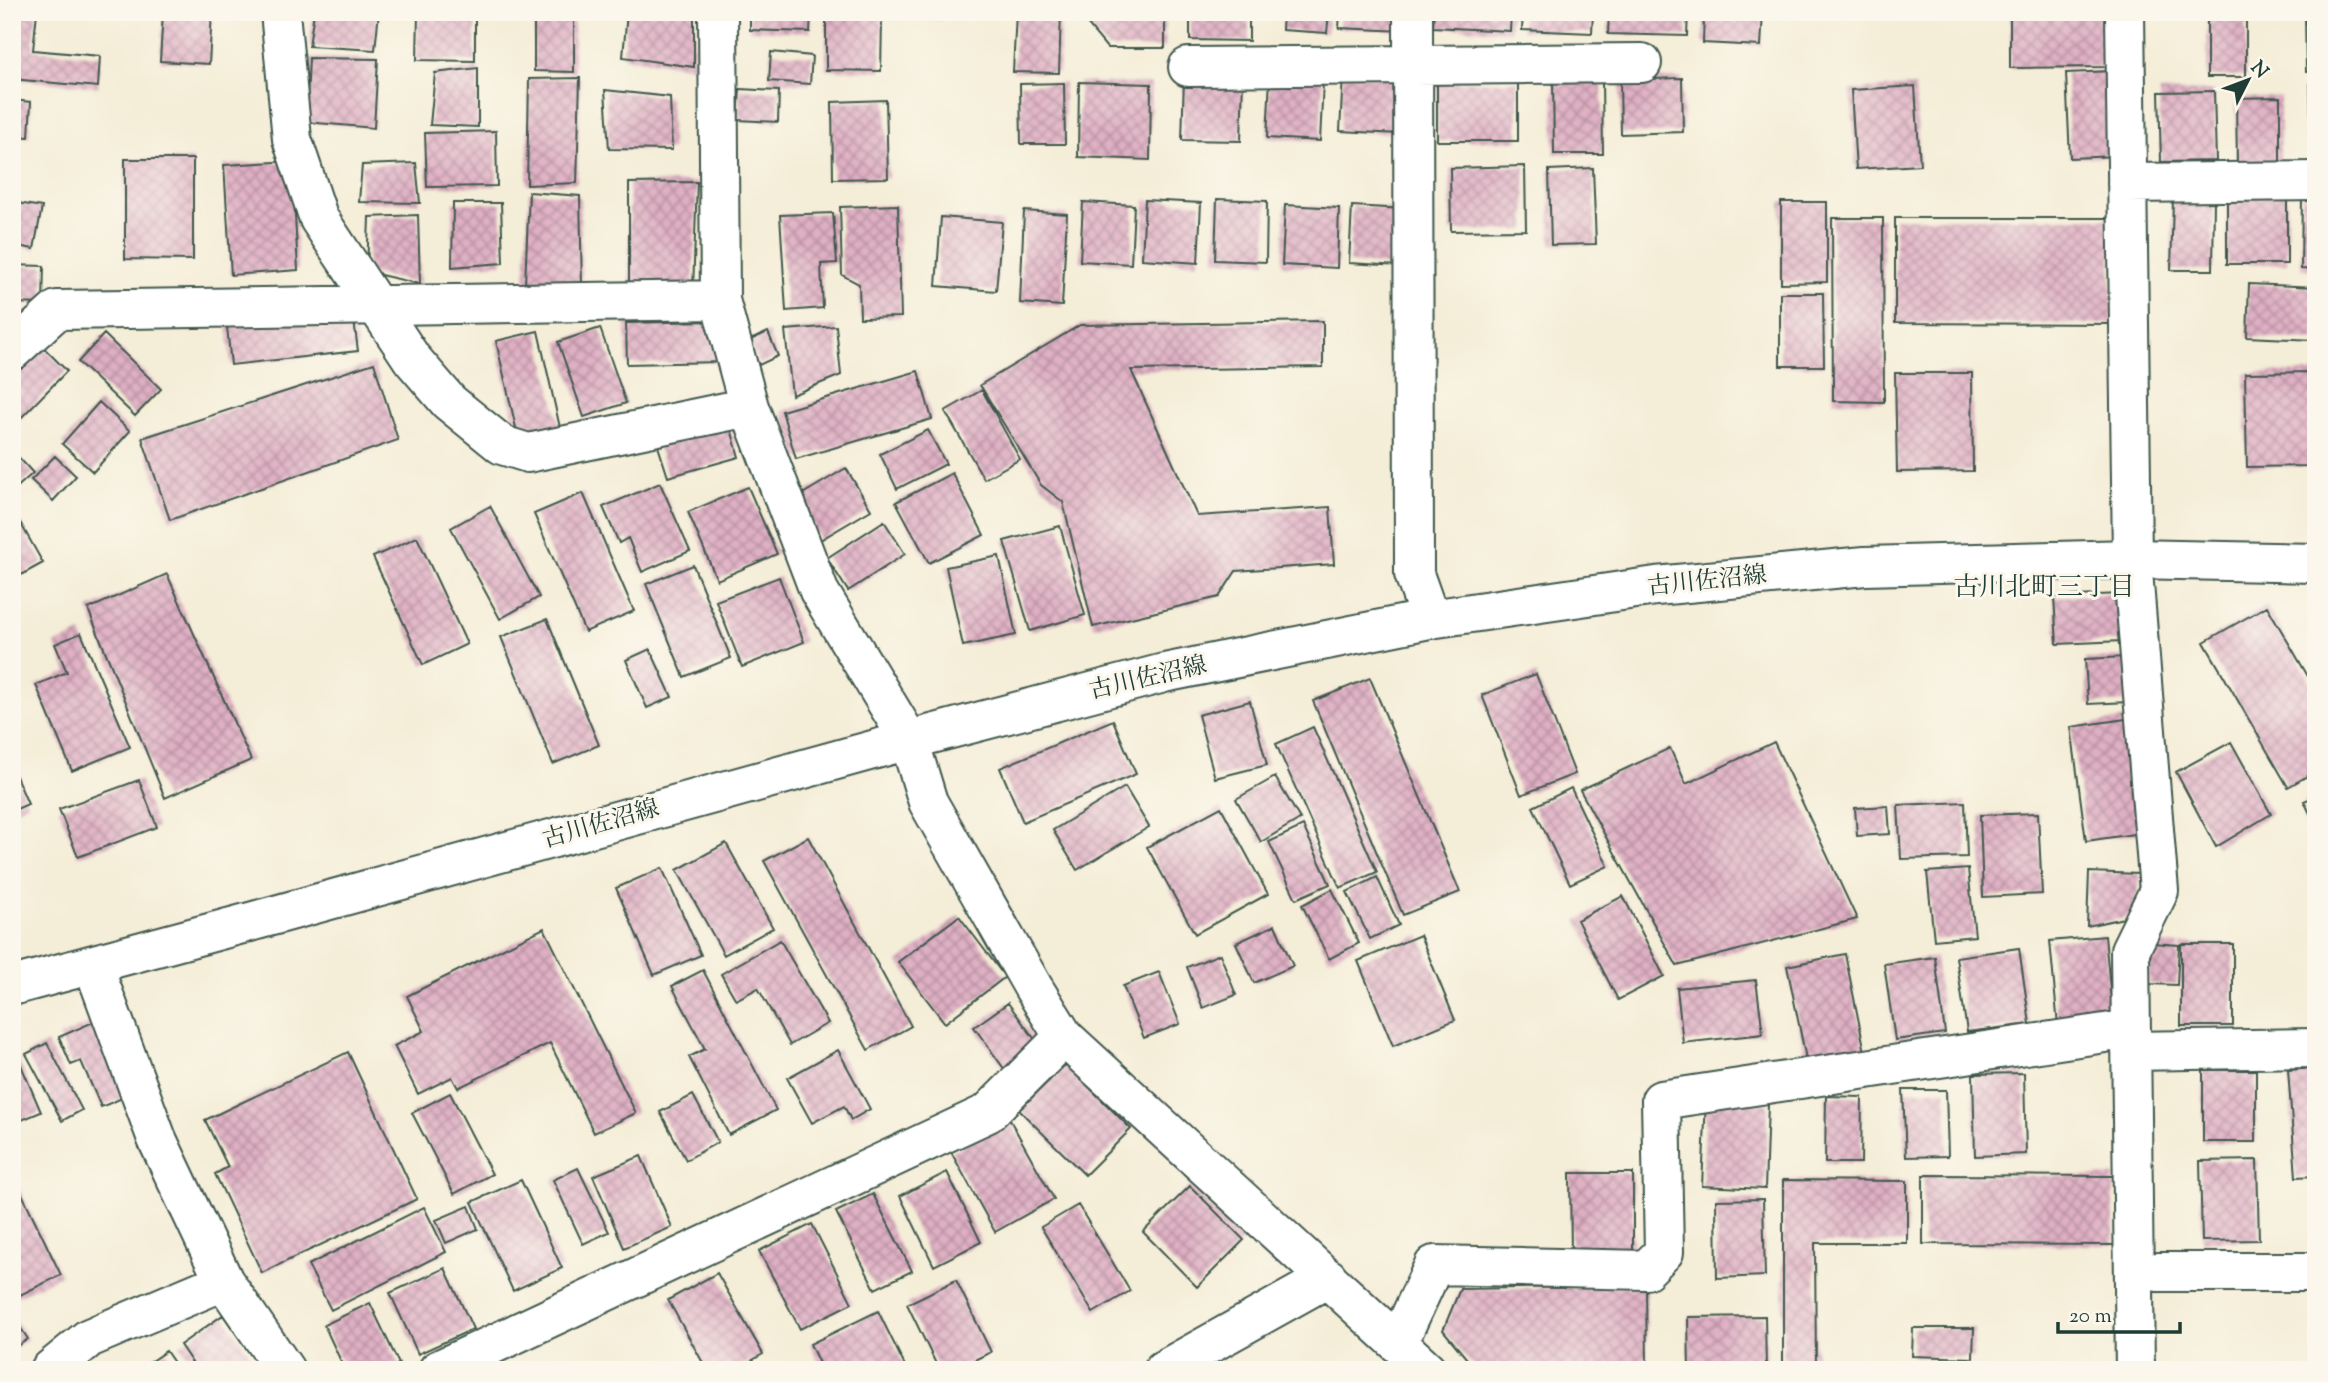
<svg xmlns="http://www.w3.org/2000/svg" width="2328" height="1382" font-family="'Sorts Mill Goudy','Noto Serif JP',serif">
	<defs>
		<pattern id="building-cross-hatch" width="8" height="8" patternUnits="userSpaceOnUse" patternTransform="scale(1.75)"><rect width="8" height="8" fill="#e0b0c4"/><path d="M0 0l8 8M0 8l8-8" fill="none" stroke="#b590a0"/></pattern>
	</defs>
	<rect width="100%" height="100%" fill="#fbf7ec"/>
	<filter id="ink" filterUnits="userSpaceOnUse"><feTurbulence type="fractalNoise" baseFrequency=".0143" numOctaves="2"/><feDisplacementMap in="SourceGraphic" scale="14" xChannelSelector="R" yChannelSelector="G"/><feConvolveMatrix kernelMatrix="1 2 1 2 8 2 1 2 1" color-interpolation-filters="sRGB"/></filter>
	<filter id="wash" filterUnits="userSpaceOnUse"><feTurbulence type="fractalNoise" baseFrequency=".00686" numOctaves="4" result="noise"/><feDisplacementMap in="SourceGraphic" scale="28" xChannelSelector="R" yChannelSelector="G"/><feGaussianBlur stdDeviation="1.57" result="paint"/><feColorMatrix in="noise" values="0 0 0 0 0 0 0 0 0 0 0 0 0 0 0 0 0 1.4 0 .05"/><feComposite in="paint" operator="in"/></filter>
	<g filter="url(#wash)">
		<rect width="100%" height="100%" fill="#f4edd7"/>
		<g id="blocks">
			<path fill="url(#building-cross-hatch)" d="M12,12H37L33,50L100,56L98,87L12,79Z
				M163,12H212L209,64L160,61Z
				M314,12H379L375,50L309,46Z
				M418,12H475V61L417,60Z
				M534,12H574V72L534,71Z
				M583,12H619L618,17H582Z
				M627,12H694V67L623,57Z
				M750,12H811L810,32L750,30Z
				M826,12H940V20L882,19L881,71L826,70Z
				M1016,12H1061L1059,73L1013,72Z
				M1077,12H1165V48H1107Z
				M1190,12H1249V41L1190,40Z
				M1283,12H1329L1327,33L1282,30Z
				M1340,12H1404L1403,31L1339,28Z
				M1434,12H1511L1510,31L1433,27Z
				M1523,12H1593L1592,33L1522,30Z
				M1609,12H1688L1687,36L1608,34Z
				M1704,12H1763L1761,46L1703,43Z
				M2010,12H2106V67L2010,68Z
				M2207,12H2246V77H2207Z
				M2305,12H2316V72H2306Z
				M771,52L812,56L810,84L769,81Z
				M309,58L378,59L374,128L306,122Z
				M478,68V127L430,125L435,73Z
				M2113,71L2118,156L2070,158L2066,73Z
				M1343,75L1402,78L1400,134L1340,131Z
				M1184,77L1243,79L1241,141L1182,140Z
				M1270,77L1323,81L1320,141L1267,138Z
				M580,78L577,183L527,185L529,79Z
				M1682,78L1683,132L1621,134L1620,80Z
				M1553,80H1602L1603,154H1554Z
				M1518,81V141H1437V82Z
				M1079,82L1151,84L1150,160L1078,157Z
				M1064,83L1065,144H1021L1020,84Z
				M2310,84H2316V165H2312Z
				M1915,86L1920,165L1856,169L1851,90Z
				M740,89L779,91L778,122L738,120Z
				M605,90L670,97L672,150L609,149Z
				M2214,91L2216,161L2161,162L2159,92Z
				M2280,97V164L2237,165L2236,98Z
				M12,100L31,102L29,137L12,136Z
				M886,100L888,178L833,179L832,102Z
				M496,131L497,186L427,187L425,133Z
				M125,159H193V260L125,259Z
				M292,161L298,270L231,275L224,165Z
				M416,163L420,203L359,202L362,165Z
				M1525,166L1526,230L1451,231L1450,168Z
				M1593,168L1596,244L1551,245L1549,170Z
				M697,182L693,290L629,288V183Z
				M529,192L580,196L582,288L525,285Z
				M2227,193H2287V264H2227Z
				M2302,196H2316V270L2301,269Z
				M1217,199L1267,201L1266,262L1215,260Z
				M2173,199L2214,200L2213,270H2171Z
				M1145,200L1201,203L1198,263L1142,259Z
				M12,202L42,207L34,249L12,245Z
				M1083,202L1134,205L1131,264L1080,261Z
				M1781,202H1827V282L1781,283Z
				M453,203H501L503,263L452,267Z
				M898,205L901,317L860,318L859,284L842,275L840,207Z
				M1285,205L1339,208L1337,268L1282,265Z
				M1352,206L1404,209L1400,266L1349,263Z
				M1024,211L1067,214L1062,306L1020,303Z
				M833,213L837,263L821,264L823,308L786,311L780,215Z
				M418,215L420,284L367,272L369,217Z
				M941,217L1002,222L996,291L936,286Z
				M1832,218H1883L1884,402L1833,401Z
				M1895,218H2111L2112,324L1895,323Z
				M12,265L44,266L43,304L12,303Z
				M2249,284L2316,287L2315,340L2247,337Z
				M1780,293H1823L1824,366H1780Z
				M353,312L358,351L231,365L227,327Z
				M709,321L721,362L627,364L626,323Z
				M1323,321V367L1131,370L1197,516L1330,507L1334,564L1236,571L1219,597L1093,627L1063,502L1041,485L980,385L1080,325Z
				M836,326L841,375L792,395L785,330Z
				M600,328L626,403L584,417L558,342Z
				M538,331L561,432L519,441L496,341Z
				M768,332L778,356L759,365L748,341Z
				M104,334L161,389L135,416L78,362Z
				M42,346L67,371L12,427V377Z
				M374,363L398,440L170,520L142,438Z
				M918,371L932,419L796,459L782,411Z
				M2316,372V466L2247,467L2245,373Z
				M1895,373H1972L1973,471L1897,472Z
				M982,390L1020,459L984,479L945,411Z
				M99,402L130,431L93,472L62,444Z
				M729,422L739,457L668,477L657,443Z
				M928,430L946,464L897,489L880,454Z
				M12,450L33,473L14,490L12,488Z
				M55,456L76,476L53,501L31,480Z
				M846,468L871,510L820,540L796,498Z
				M952,473L984,535L929,563L896,502Z
				M660,483L690,551L642,572L628,538L619,543L603,507Z
				M748,487L777,554L717,580L688,512Z
				M583,493L634,611L585,632L534,514Z
				M490,506L539,597L500,619L451,528Z
				M12,508L43,563L12,580Z
				M884,521L905,554L848,591L827,558Z
				M1060,526L1085,615L1030,631L1004,541Z
				M417,537L467,644L423,665L373,557Z
				M999,556L1016,635L963,646L946,567Z
				M693,565L731,658L684,677L646,584Z
				M167,574L251,760L165,798L88,609Z
				M779,577L804,642L742,667L716,601Z
				M2120,594L2122,641L2057,644L2054,597Z
				M2267,606L2316,690V771L2288,787L2204,642Z
				M547,619L599,745L553,764L501,637Z
				M81,633L130,747L72,771L36,685L67,672L55,644Z
				M650,649L672,697L647,708L626,660Z
				M2126,657L2129,702L2088,704L2085,659Z
				M1536,674L1575,774L1521,795L1482,695Z
				M1370,678L1460,892L1403,915L1313,701Z
				M1250,701L1267,765L1215,778L1198,715Z
				M2126,719L2141,833L2086,841L2071,727Z
				M1113,720L1136,774L1023,822L1000,768Z
				M1313,727L1377,872L1340,888L1276,744Z
				M1774,742L1857,919L1677,966L1580,790L1670,748L1686,784Z
				M2231,742L2271,814L2216,847L2176,772Z
				M12,767L28,804L12,811Z
				M1275,777L1300,819L1261,842L1236,799Z
				M139,780L157,827L78,857L59,809Z
				M1125,787L1149,827L1077,870L1053,830Z
				M1571,788L1608,866L1570,884L1533,807Z
				M2316,796V826L2304,801Z
				M1965,802L1967,857L1901,859L1898,805Z
				M1888,806L1890,834L1857,836L1855,808Z
				M1221,807L1268,894L1195,934L1147,847Z
				M2038,813L2042,894L1983,897L1980,815Z
				M1303,826L1330,884L1296,899L1269,842Z
				M808,837L911,1026L868,1050L764,861Z
				M726,843L773,928L724,955L677,870Z
				M662,868L701,955L654,975L616,888Z
				M1968,869L1975,936L1934,940L1927,872Z
				M2089,872L2139,874L2138,915L2087,926Z
				M1377,877L1399,925L1370,939L1347,892Z
				M1332,889L1359,943L1329,959L1302,905Z
				M1623,896L1664,976L1618,1000L1577,920Z
				M959,916L1005,977L945,1023L898,962Z
				M1275,925L1293,966L1254,983L1236,943Z
				M544,928L636,1113L594,1133L550,1043L458,1088L452,1077L418,1094L394,1046L424,1031L407,996Z
				M1420,935L1455,1020L1393,1046L1358,961Z
				M2105,936L2113,1021L2058,1026L2050,941Z
				M780,940L828,1023L790,1045L758,988L736,1000L721,974Z
				M2151,943L2179,945L2177,985L2149,984Z
				M2181,944H2233V1026H2181Z
				M2019,948L2030,1024L1967,1032L1956,957Z
				M1220,954L1236,995L1203,1008L1187,967Z
				M1845,954L1865,1052L1807,1064L1787,966Z
				M1935,957L1945,1033L1895,1040L1884,964Z
				M703,970L776,1110L729,1135L689,1057L705,1049L672,986Z
				M1159,972L1180,1024L1144,1038L1123,986Z
				M1756,980L1763,1034L1683,1043L1677,988Z
				M1008,1003L1039,1045L1005,1070L974,1027Z
				M100,1019L132,1094L101,1107L81,1061L71,1065L59,1037Z
				M47,1043L82,1110L62,1121L26,1054Z
				M12,1044L41,1112L12,1124Z
				M838,1050L870,1109L851,1120L844,1106L812,1123L787,1078Z
				M348,1052L417,1199L262,1273L215,1174L228,1167L205,1120Z
				M1066,1064L1131,1129L1085,1175L1019,1110Z
				M2316,1068V1176L2296,1177L2288,1070Z
				M2203,1070H2256V1142H2203Z
				M2024,1073L2026,1154L1975,1156L1973,1074Z
				M1903,1090H1946L1948,1156L1906,1157Z
				M450,1093L492,1174L454,1194L412,1113Z
				M693,1095L718,1142L686,1160L660,1112Z
				M1826,1096L1862,1097L1861,1163H1825Z
				M1706,1100L1768,1104L1765,1189L1702,1186Z
				M1010,1120L1054,1199L995,1232L951,1152Z
				M641,1156L672,1227L624,1248L593,1176Z
				M2257,1160L2259,1240L2202,1241L2200,1161Z
				M578,1168L609,1232L583,1244L553,1180Z
				M947,1172L981,1242L934,1266L900,1196Z
				M12,1173L61,1275L16,1297L12,1288Z
				M1570,1173H1633V1254H1571Z
				M1923,1175L2114,1176V1245L1923,1244Z
				M521,1180L562,1268L513,1291L472,1202Z
				M1783,1180L1907,1181V1243H1815L1816,1370H1783Z
				M1190,1186L1244,1240L1197,1287L1143,1232Z
				M873,1194L912,1271L875,1289L836,1212Z
				M1763,1199L1765,1276L1717,1278L1716,1200Z
				M1078,1205L1130,1291L1093,1313L1041,1227Z
				M469,1206L478,1229L446,1243L436,1220Z
				M424,1207L446,1252L331,1310L308,1265Z
				M812,1224L852,1303L800,1329L759,1251Z
				M445,1268L473,1329L418,1354L390,1293Z
				M717,1273L763,1354L735,1370H707L668,1300Z
				M956,1280L991,1352L954,1370H939L907,1304Z
				M1646,1286L1647,1368L1476,1370L1443,1330L1460,1289Z
				M370,1303L399,1364L387,1370H345L324,1325Z
				M878,1311L907,1370H822L810,1344Z
				M12,1315L28,1339L12,1350Z
				M223,1315L259,1366L253,1370H197L180,1345Z
				M1765,1316L1766,1370H1689L1688,1317Z
				M1913,1328H1974L1973,1358L1912,1356Z
				M166,1351L179,1370H138Z"/>
		</g>
	</g>
	<g filter="url(#ink)">
		<use href="#blocks" fill-opacity="0" stroke="#3f574c" stroke-width="2"/>
		<g fill="none" stroke-linecap="round" stroke-linejoin="round">
			<defs>
				<path id="minor" d="M280,12L292,139L319,219L412,359L449,402L502,445L528,453L749,407
					M718,12L720,300L749,407L819,591L909,740L928,802L1033,987L1064,1037L1427,1370
					M1413,12L1414,574L1430,619
					M2125,12L2132,559L2159,891L2130,950L2135,1370
					M1188,67L1642,63
					M2127,183L2316,181
					M12,351L57,310L720,300
					M93,965L157,1139L224,1281L285,1370
					M2131,1051L2316,1048
					M2157,1272H2316
					M1398,1343L1434,1265L1646,1270L1664,1252L1661,1100L2131,1029
					M50,1370L89,1338L224,1281
					M438,1370L988,1113L1064,1037
					M1163,1370L1328,1278"/>
				<path id="major" d="M12,986L250,922L909,740L1164,673L1430,619L1656,586L1865,566L2132,559L2316,563"/>
			</defs>
			<use href="#minor" stroke="#3f574c" stroke-width="42"/>
			<use href="#major" stroke="#3f574c" stroke-width="42"/>
			<use href="#minor" stroke="#fff" stroke-width="38"/>
			<use href="#major" stroke="#fff" stroke-width="38"/>
		</g>
	</g>
	<g text-anchor="middle" dominant-baseline="central" stroke-width="6" stroke-linejoin="round" paint-order="stroke">
		<g font-size="24" fill="#1f3d34" stroke="#fbf7ec">
			<text transform="translate(1707 582) rotate(-6)">古川佐沼線</text>
			<text transform="translate(1148 679) rotate(-13)">古川佐沼線</text>
			<text transform="translate(601 825) rotate(-16)">古川佐沼線</text>
		</g>
		<g font-size="26" fill="#1f3d34" stroke="#fbf7ec">
			<text x="2044" y="588">古川北町三丁目</text>
		</g>
	</g>
	<rect width="2328" height="1382" fill="none" stroke="#fbf7ec" stroke-width="42"/>
	<g transform="translate(2248 80) rotate(48)" stroke="#fbf7ec" stroke-width="5" paint-order="stroke">
	<path d="M0-5L12 26L0 18L-12 26Z" fill="#1f3d34"/>
	<text y="-10" font-size="19" font-weight="bold" text-anchor="middle" fill="#1f3d34">N</text>
	</g>
	<path d="M2058 1322v10h122v-10" fill="none" stroke="#1f3d34" stroke-width="3.5"/>
	<text x="2069" y="1322" font-size="21" fill="#1f3d34" stroke="#fbf7ec" stroke-width="5" paint-order="stroke">20 m</text>
</svg>
